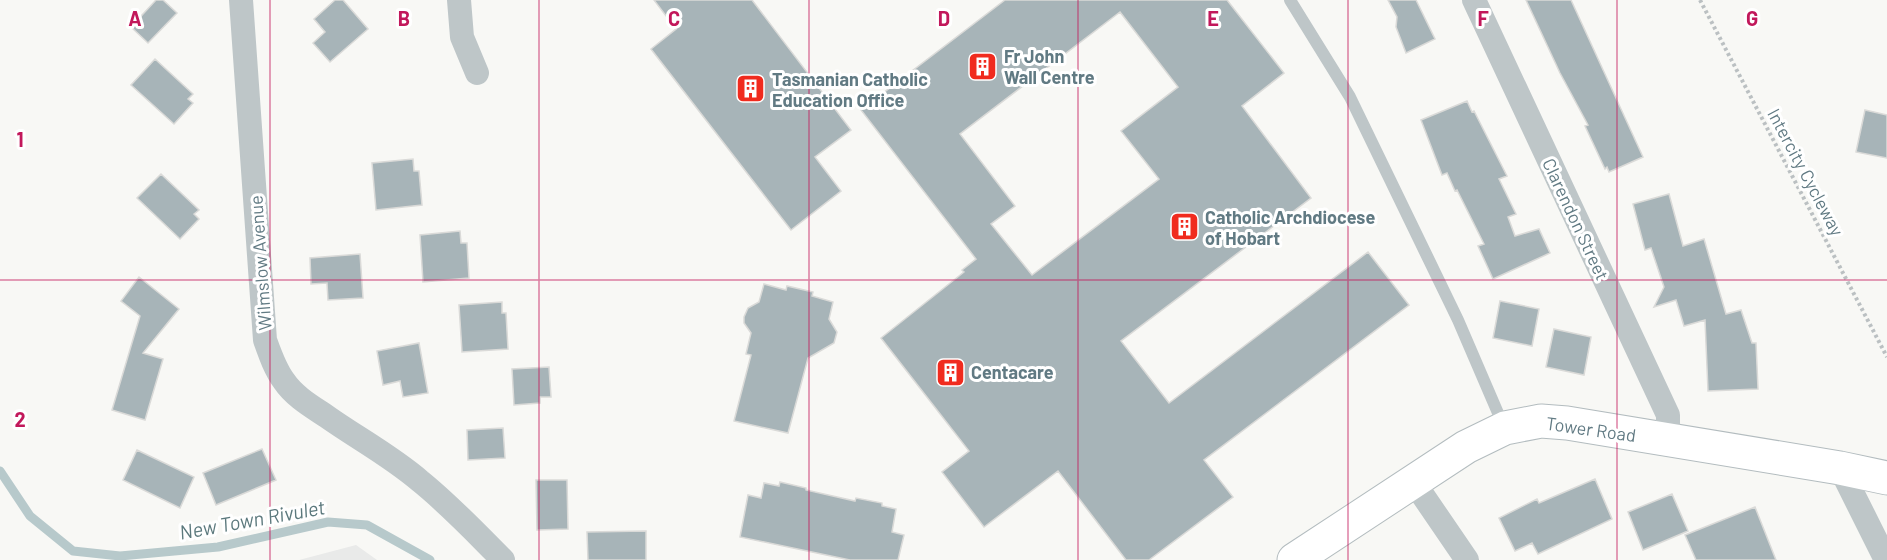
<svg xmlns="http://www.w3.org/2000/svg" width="1887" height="560" font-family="Barlow,sans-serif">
	<rect width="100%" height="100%" fill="#f8f8f5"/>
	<path fill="#e9eae9" d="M356,545L377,560H299Z"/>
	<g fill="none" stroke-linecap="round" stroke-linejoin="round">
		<path stroke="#b7c9cb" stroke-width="9" d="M0,471L30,516L73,551L120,556L218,547L328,522L367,525L430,560"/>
	</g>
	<path fill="#a7b4b8" stroke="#dadad8" stroke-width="1.5" fill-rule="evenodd" d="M156,0H163L177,13L148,43L131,27Z
		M335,0H343L368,29L330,62L313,43L325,32L314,19Z
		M654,0H752L851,130L815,157L841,191L791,230L651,49L676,29Z
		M1005,0H1227L1284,73L1242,106L1311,198L1121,341L1169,403L1368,252L1409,305L1204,460L1233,497L1149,560H1126L1058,471L984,527L942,472L969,451L881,338L964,272L962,270L976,259L861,110ZM1120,12L1178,87L1121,131L1159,179L1032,275L991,224L1015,206L960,134Z
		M1388,0H1416L1435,39L1406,53L1396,27L1397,17Z
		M1526,0H1571L1643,157L1609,172L1607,167L1605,169L1585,126L1588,125L1560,73Z
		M155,59L193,94L188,99L193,103L174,124L131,85Z
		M1467,101L1472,112L1474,111L1507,176L1499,179L1516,214L1508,217L1515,236L1539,229L1550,253L1493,279L1478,246L1484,244L1457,190L1455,191L1447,173L1442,175L1421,120Z
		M1865,110L1887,115V158L1856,152Z
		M413,159L414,171H419L422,205L376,210L372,163Z
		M161,174L199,210L194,214L199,219L180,239L137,198Z
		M1669,194L1683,246L1704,239L1726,314L1741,310L1752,343H1756L1758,389L1708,391L1705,320L1684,326L1676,300L1654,307L1664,287L1651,248L1645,250L1633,204Z
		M460,231L461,243H467L469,278L423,282L420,235Z
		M360,254L363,298L328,300L327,283L311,284L310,258Z
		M139,277L179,309L143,353L163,359L145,420L112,410L140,316L121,301Z
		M764,284L786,290L787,286L813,292L812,296L833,302L829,319L837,332L834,343L808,358L788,433L734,421L751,355L746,354L751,333L744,323V317L748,308L759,302Z
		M1500,301L1539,309L1532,346L1493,338Z
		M502,302V313H506L508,349L462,352L459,305Z
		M1554,329L1591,337L1584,375L1546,367Z
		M419,343L428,393L403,397L400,381L383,385L377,351Z
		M549,367L551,397H540V403L514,405L512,369Z
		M503,428L505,458L468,460L467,430Z
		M262,449L276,480L216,505L203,473Z
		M137,450L194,477L180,508L123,480Z
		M1595,479L1612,519L1538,554L1532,543L1515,551L1499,518L1537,499L1539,503Z
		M536,480H567L568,529L537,530Z
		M780,482L806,488V490L855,501L856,498L882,503V506L896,509L892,532L904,535L898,560H850L740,537L748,495L761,498L764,483L779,486Z
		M1672,494L1688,531L1643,550L1628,512Z
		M1755,507L1776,560H1696L1685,535Z
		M646,531V560H588L587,532Z"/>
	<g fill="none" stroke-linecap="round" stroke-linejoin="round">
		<defs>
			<path id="secondary" d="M1294,560L1466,447L1505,428L1541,421L1567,423L1840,468L1887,478"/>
		</defs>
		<use href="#secondary" stroke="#b3bcbf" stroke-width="35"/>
		<path stroke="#bbc0c2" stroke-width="4" stroke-dasharray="3 3" stroke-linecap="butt" d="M1700,0L1887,357"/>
		<path stroke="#bec6c8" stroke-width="12" d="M1290,0L1350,97L1458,320L1504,427"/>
		<path stroke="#bec6c8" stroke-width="24" d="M241,0L265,340C270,354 275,369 284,381C294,396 311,406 326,416C357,438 391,456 420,481C450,505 476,533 503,560
			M459,0L462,37L477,73
			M1474,0L1668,415V440
			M1840,468L1886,560
			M1413,481L1467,560"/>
		<use href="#secondary" stroke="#fff" stroke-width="33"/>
	</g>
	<path fill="none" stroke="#c2185b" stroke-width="1.5" stroke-opacity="0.55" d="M270,0V560M539,0V560M809,0V560M1078,0V560M1348,0V560M1617,0V560M0,280H1887"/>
	<defs>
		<symbol id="building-square" viewBox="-11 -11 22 22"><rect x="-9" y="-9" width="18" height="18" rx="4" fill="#f02b1e" stroke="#fff"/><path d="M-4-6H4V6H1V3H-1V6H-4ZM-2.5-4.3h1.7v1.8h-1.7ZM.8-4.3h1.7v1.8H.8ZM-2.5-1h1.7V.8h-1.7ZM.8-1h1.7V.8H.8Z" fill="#fff"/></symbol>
	</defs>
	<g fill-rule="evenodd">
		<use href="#building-square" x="966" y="50" width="33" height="33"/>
		<use href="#building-square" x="734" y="72" width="33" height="33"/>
		<use href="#building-square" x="1168" y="210" width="33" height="33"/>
		<use href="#building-square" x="934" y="356" width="33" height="33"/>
	</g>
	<g text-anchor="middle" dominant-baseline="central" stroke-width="6" stroke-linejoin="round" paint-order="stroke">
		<g font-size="18" font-weight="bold" fill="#617a83" stroke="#fff" text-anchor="start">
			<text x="1004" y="56">Fr John<tspan x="1004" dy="21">Wall Centre</tspan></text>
			<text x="772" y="79">Tasmanian Catholic<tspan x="772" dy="21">Education Office</tspan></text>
			<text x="1205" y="217">Catholic Archdiocese<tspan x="1205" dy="21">of Hobart</tspan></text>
			<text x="971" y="372">Centacare</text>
		</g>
		<g font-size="18" fill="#617a83" stroke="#fff">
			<text transform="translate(1806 172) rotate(62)">Intercity Cycleway</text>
			<text transform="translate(1576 219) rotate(65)">Clarendon Street</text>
			<text transform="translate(260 263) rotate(-94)">Wilmslow Avenue</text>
			<text transform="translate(1591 429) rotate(8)">Tower Road</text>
		</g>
		<g font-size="20" font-style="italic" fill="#5c797d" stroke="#fff">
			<text transform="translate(252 519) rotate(-10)">New Town Rivulet</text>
		</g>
	</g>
	<g font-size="20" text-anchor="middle" font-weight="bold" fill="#c2185b" stroke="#fff" stroke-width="6" stroke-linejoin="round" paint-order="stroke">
		<text x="135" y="26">A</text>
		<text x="404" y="26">B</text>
		<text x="674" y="26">C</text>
		<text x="944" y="26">D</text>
		<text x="1213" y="26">E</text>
		<text x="1483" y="26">F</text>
		<text x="1752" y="26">G</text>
		<text x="20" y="147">1</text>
		<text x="20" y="427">2</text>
	</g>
</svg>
